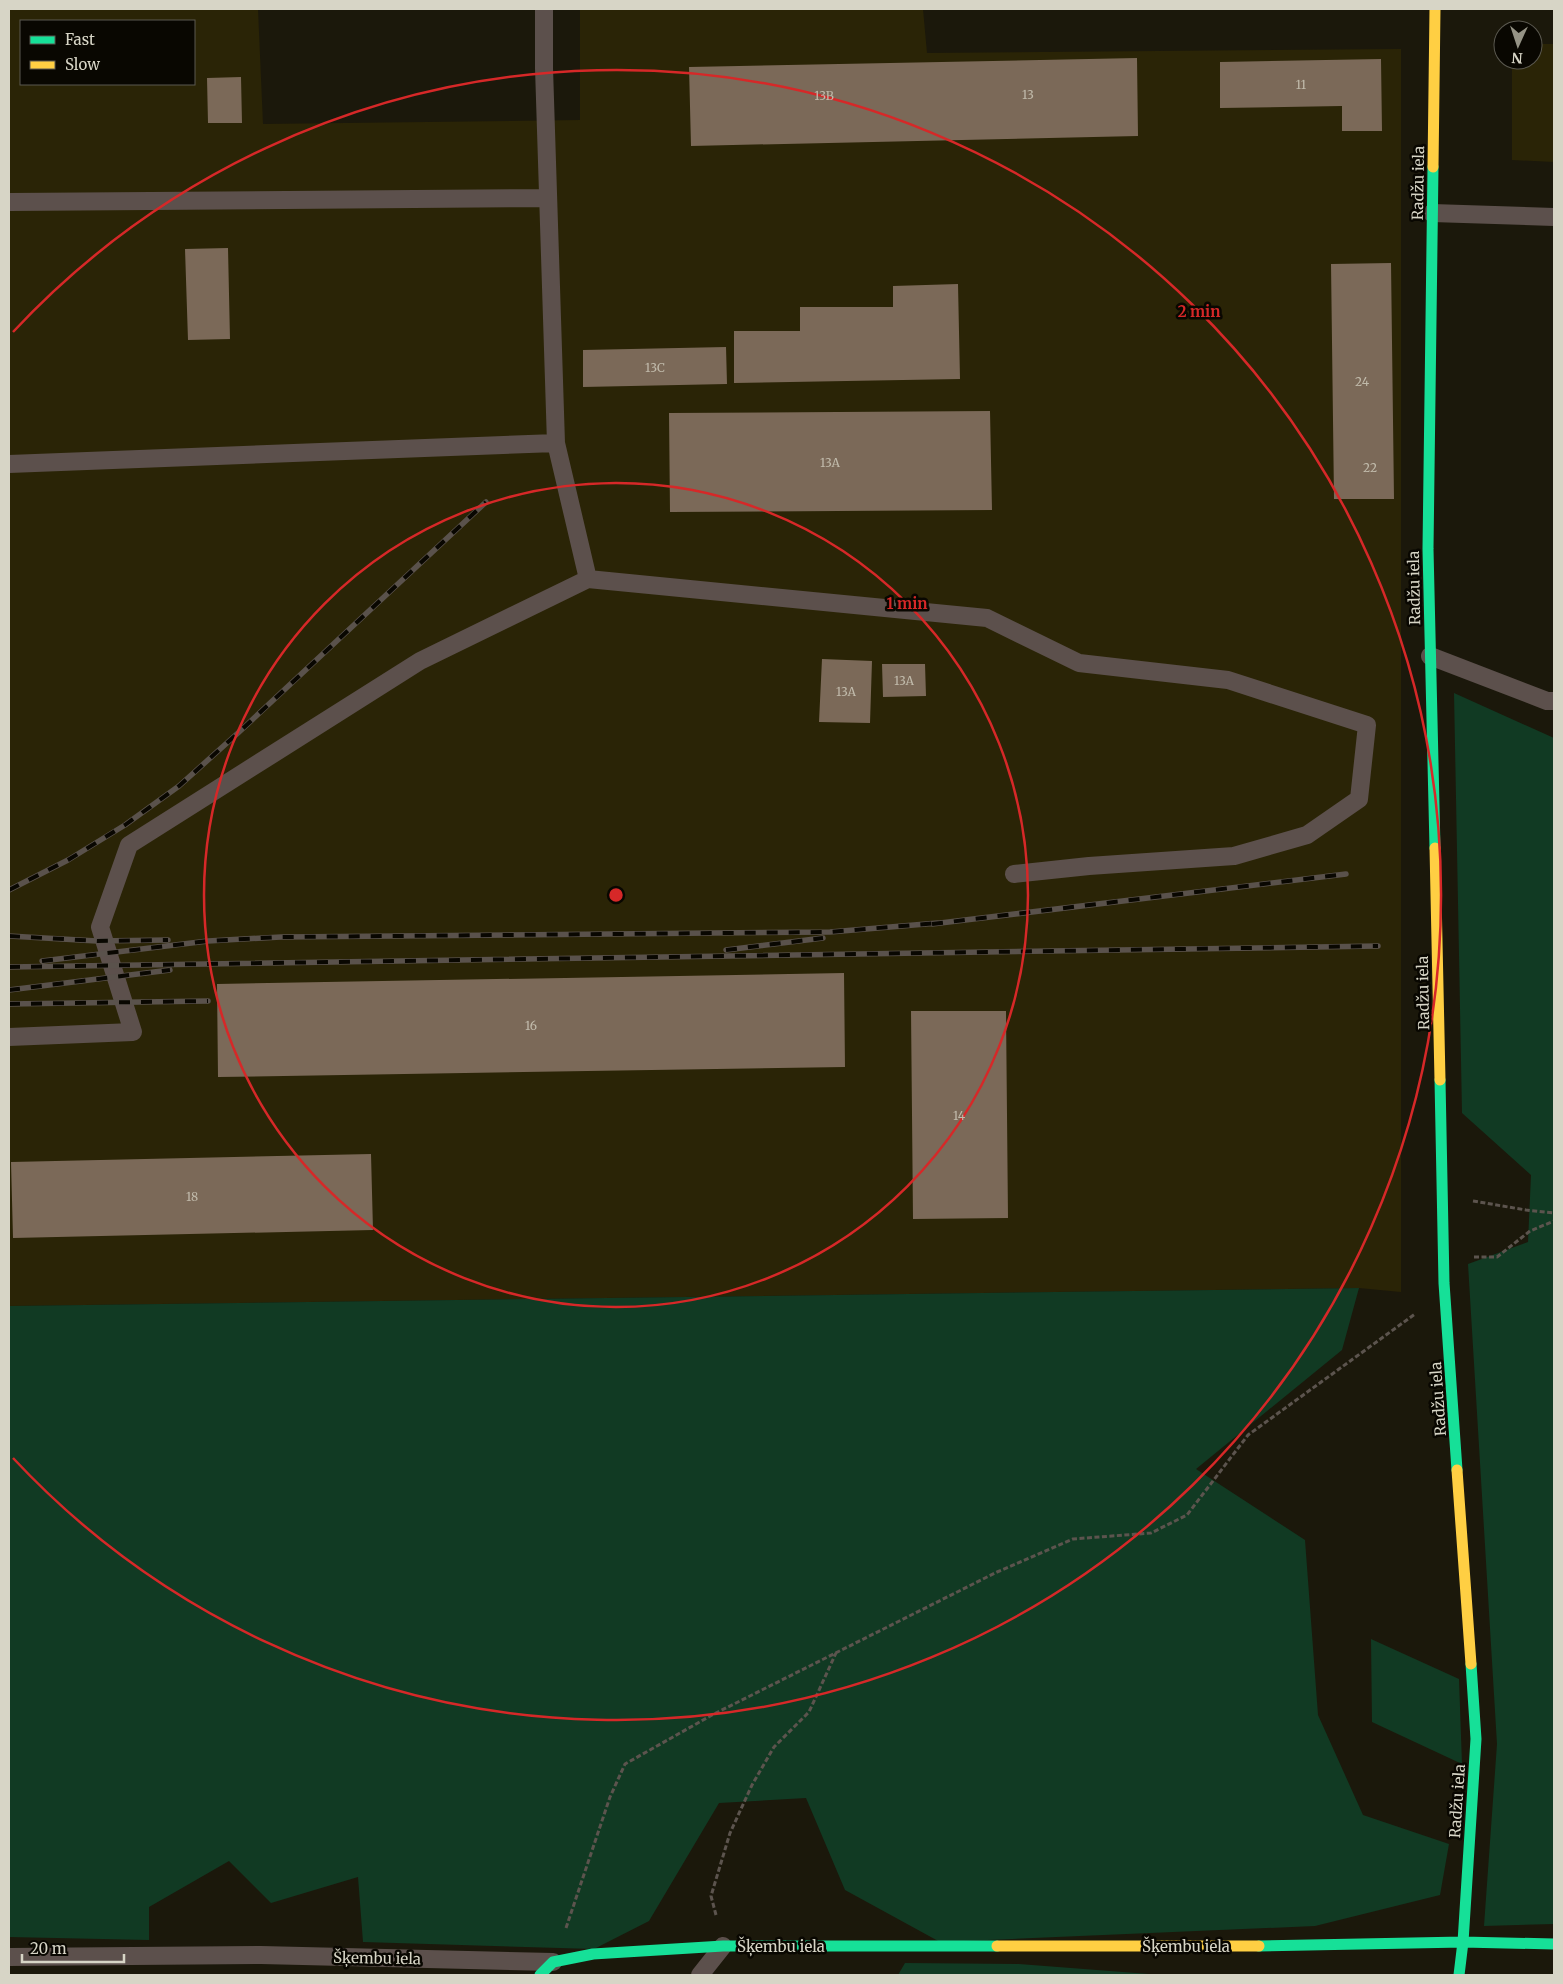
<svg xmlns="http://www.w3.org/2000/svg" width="1563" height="1984" font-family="Merriweather,serif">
	<rect width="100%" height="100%" fill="#1b180b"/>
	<path fill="#2a2406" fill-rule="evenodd" d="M9,9H258L263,124L580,120V9H923L927,53L1401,49V1292L1359,1288L9,1306ZM21,21H194V84H21Z
		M1533,44H1554V162L1512,160V60H1533Z"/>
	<path fill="#113a23" d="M1454,693L1554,738V1924L1484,1926L1497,1744L1468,1264L1528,1242L1531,1175L1462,1113Z
		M1359,1288L1342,1350L1196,1469L1305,1540L1318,1715L1363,1815L1449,1844L1440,1895L1315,1926L940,1942L845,1890L806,1798L719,1803L649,1921L594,1949L363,1942L358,1877L271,1903L229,1861L149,1907V1940L9,1937V1306Z
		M1371,1639L1459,1679L1462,1764L1372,1722Z
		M905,1963L1019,1964L1162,1975H898Z"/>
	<path fill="#7b6958" d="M1137,58L1138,136L691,146L689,67Z
		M1381,59L1382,131H1342V106L1220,108V62Z
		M241,77L242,123H208L207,78Z
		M228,248L230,339L188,340L185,249Z
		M1391,263L1394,499H1334L1331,264Z
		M958,284L960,379L734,383V331H800V307H893V286Z
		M726,347L727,384L583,387V350Z
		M990,411L992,510L670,512L669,413Z
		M822,659L872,661L870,723L819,722Z
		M882,664H925L926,696L883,697Z
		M844,973L845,1067L218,1077L217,984Z
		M911,1011H1006L1008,1218L913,1219Z
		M371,1154L373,1230L13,1238L11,1162Z"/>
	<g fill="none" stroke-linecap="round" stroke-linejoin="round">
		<path stroke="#5c544e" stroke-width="3" stroke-dasharray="5 2.5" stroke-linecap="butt" d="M1473,1201L1526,1210L1554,1213
			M1474,1257H1497L1530,1231L1554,1221
			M716,1915L711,1896L730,1833L752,1785L774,1747L809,1712L836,1653
			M566,1928L610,1797L625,1764L712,1715L997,1572L1073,1539L1151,1533L1187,1515L1248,1435L1415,1314"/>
		<path stroke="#5c504c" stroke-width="18" d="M9,202L548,198
			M1432,213L1554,217
			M556,443L588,579L987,618L1079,663L1228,680L1367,725L1359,799L1307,835L1234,856L1089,866L1014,874
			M9,464L556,443L544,68V9
			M1430,656L1547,701H1554
			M9,1037L133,1032L100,927L129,845L420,661L588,579
			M9,1957L261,1955L553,1962
			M700,1975L723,1946"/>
		<path stroke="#16e098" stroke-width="11" d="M1433,167L1428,549L1435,848
			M1440,1080L1444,1283L1457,1470
			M1259,1946L1463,1942L1554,1944
			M540,1975L553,1962L593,1954L723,1946H997
			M1459,1975L1463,1942L1476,1739L1471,1664"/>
		<path stroke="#ffcf43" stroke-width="11" d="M1433,167L1435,9
			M1435,848L1440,1080
			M1457,1470L1471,1664
			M997,1946H1259"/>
		<defs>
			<path id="rail" d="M9,890L68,860L125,825L179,786L238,733L486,502
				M932,924L1346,874
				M9,936L97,941L168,940
				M726,950L823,938
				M42,961L208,941L281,937L830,932L938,923
				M9,967L1378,946
				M9,990L170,970
				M9,1004L208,1001"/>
		</defs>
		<use href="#rail" stroke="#5a524c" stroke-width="5.5"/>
		<use href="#rail" stroke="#090701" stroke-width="4" stroke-dasharray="11" stroke-linecap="butt"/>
	</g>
	<g fill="none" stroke="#d62828" stroke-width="2.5">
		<circle cx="616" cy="895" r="412"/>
		<path d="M13 332A825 825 0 1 1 13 1458"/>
	</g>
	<g text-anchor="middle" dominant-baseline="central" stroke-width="5" stroke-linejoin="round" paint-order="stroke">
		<g font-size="12" fill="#c0baaa">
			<text x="1301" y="84">11</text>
			<text x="1028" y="94">13</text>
			<text x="824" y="95">13B</text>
			<text x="655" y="367">13C</text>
			<text x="1362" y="381">24</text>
			<text x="830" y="462">13A</text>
			<text x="1370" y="467">22</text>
			<text x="904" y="680">13A</text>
			<text x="846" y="691">13A</text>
			<text x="531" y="1025">16</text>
			<text x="959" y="1115">14</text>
			<text x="192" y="1196">18</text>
		</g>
		<g font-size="15" fill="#d7d5c6" stroke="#090701">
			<text transform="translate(1418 183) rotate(-89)">Radžu iela</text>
			<text transform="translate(1414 588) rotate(-91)">Radžu iela</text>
			<text transform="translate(1423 993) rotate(-91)">Radžu iela</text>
			<text transform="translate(1438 1399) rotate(-94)">Radžu iela</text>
			<text transform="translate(1457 1801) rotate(-86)">Radžu iela</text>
			<text x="781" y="1946">Šķembu iela</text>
			<text x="1186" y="1946">Šķembu iela</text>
			<text transform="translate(377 1958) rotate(1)">Šķembu iela</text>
		</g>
	</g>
	<circle cx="616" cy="895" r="8" fill="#d62828" stroke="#090701" stroke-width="2.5"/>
	<g font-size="15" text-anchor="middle" font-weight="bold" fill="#d62828" stroke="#090701" stroke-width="5" stroke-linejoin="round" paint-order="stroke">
		<text x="1199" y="317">2 min</text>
		<text x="907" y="609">1 min</text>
	</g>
	<rect width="1563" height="1984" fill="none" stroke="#d7d5c6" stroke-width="20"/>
	<rect x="20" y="20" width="175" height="65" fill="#090701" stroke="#5b5950"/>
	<rect x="30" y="36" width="25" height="8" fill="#16e098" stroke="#5b5950"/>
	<text x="65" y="45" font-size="15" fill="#d7d5c6">Fast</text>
	<rect x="30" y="61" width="25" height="8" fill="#ffcf43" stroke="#5b5950"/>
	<text x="65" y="70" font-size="15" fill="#d7d5c6">Slow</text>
	<g transform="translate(1518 45) rotate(183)"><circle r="24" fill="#090701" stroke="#5b5950"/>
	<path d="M0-4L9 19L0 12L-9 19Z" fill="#959385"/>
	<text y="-8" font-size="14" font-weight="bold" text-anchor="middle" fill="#d7d5c6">N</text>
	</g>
	<path d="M22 1954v8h102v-8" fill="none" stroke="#d7d5c6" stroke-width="2.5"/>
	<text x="30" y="1954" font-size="15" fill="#d7d5c6" stroke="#090701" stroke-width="4" paint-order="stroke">20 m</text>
</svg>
